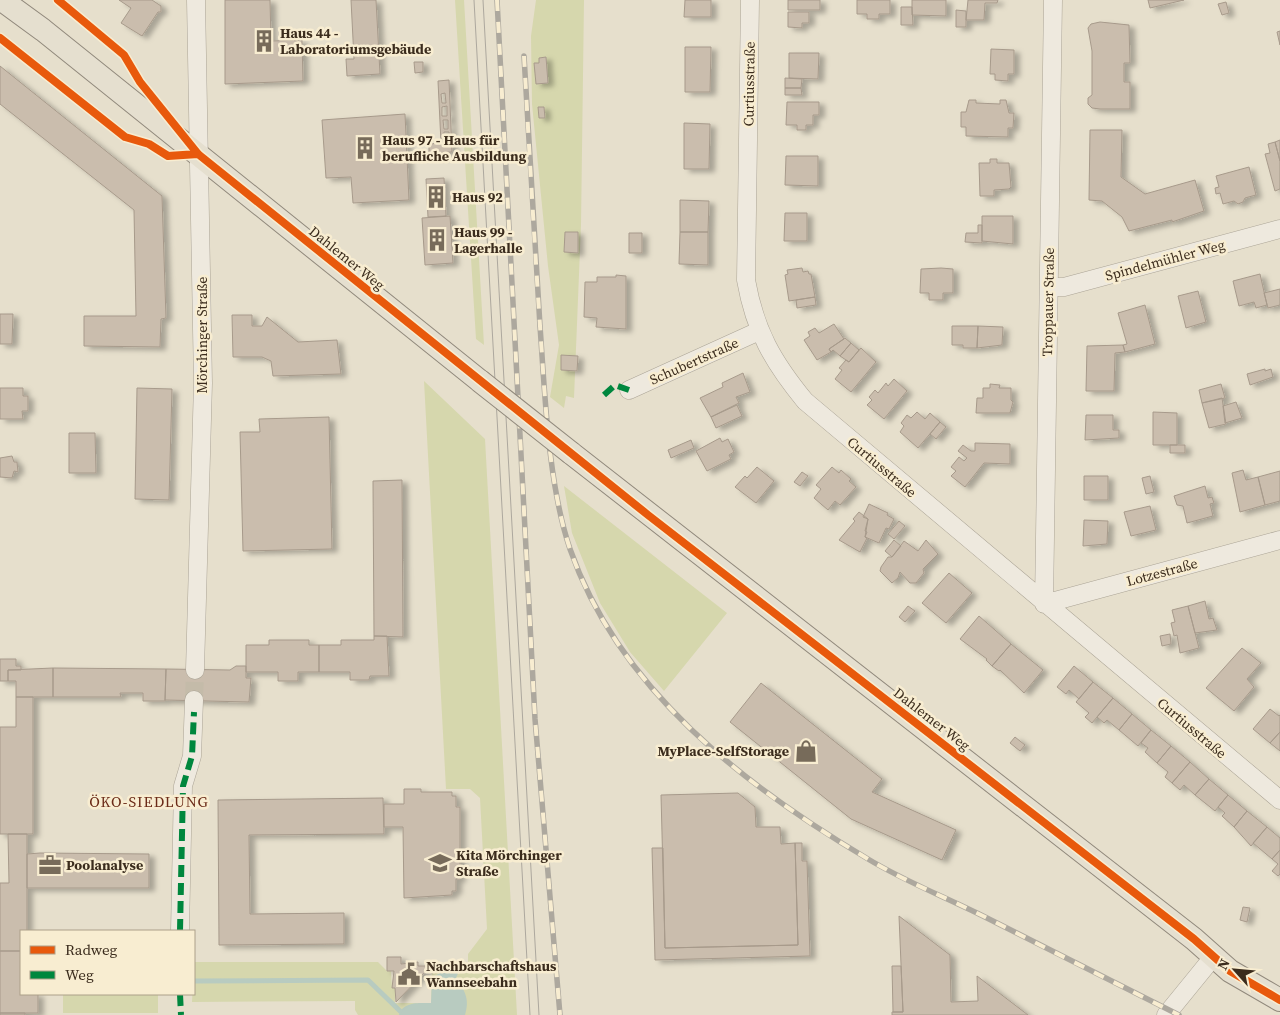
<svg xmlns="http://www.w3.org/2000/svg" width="1280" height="1015" font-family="'Source Serif 4',serif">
	<defs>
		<filter id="shadow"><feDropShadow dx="5.5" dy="3" stdDeviation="2.5" flood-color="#0004"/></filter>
	</defs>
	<rect width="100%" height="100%" fill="#e6dfcc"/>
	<path fill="#d6d7ad" d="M455,0H464L484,345L476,339Z
		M536,0H584L581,225L574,398L566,396L564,408L550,397L559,345L548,266L532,104L531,36Z
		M424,381L485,439L517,1015H358L355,1010V1001L192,1002L194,962H378L387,971H391L392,988H395V1003H431L432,973L438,967L468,966V954L487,929L480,798L470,789H446Z
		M564,486L727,613L664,691L630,652L600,603L572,533Z
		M63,994H158V1013H63Z"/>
	<path fill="#b8cbc0" d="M451,968L460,969L456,978C465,991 470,999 465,1015H399C403,1001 420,1003 431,1003L432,977Z"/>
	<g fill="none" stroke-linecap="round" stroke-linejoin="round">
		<path stroke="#b8cbc0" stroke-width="5" d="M194,981L368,980L400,1011"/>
	</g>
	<path fill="#cabdad" stroke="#a79a8b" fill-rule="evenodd" filter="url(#shadow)" d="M119,0H152L161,6V12H158L142,36L121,23L131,8Z
		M225,0H270L271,41L302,40L303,81L225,84Z
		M351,0H376L380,74L347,76L346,59H354Z
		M685,0H711V17H684Z
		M788,0H820V10H788Z
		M857,0H890V14H879V19H867V14H857Z
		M912,0H946V16L912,15Z
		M968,0H998L997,3H985L984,20H966Z
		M1148,0H1184L1150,8Z
		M1226,2L1229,13L1222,15L1218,4Z
		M901,7H912L913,25H901Z
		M956,10L966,11V27H956Z
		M788,12H809V23H802V28L788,27Z
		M1100,22L1129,25L1130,63H1124V82H1130V109H1100L1092,108L1088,104V98L1092,95V51L1088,28L1091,24Z
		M1280,31V45L1277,32Z
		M685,47H711L710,92H685Z
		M991,49L1014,50V74H1008V81L995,80V74H990Z
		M789,53H819L818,79L789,78Z
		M546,57L548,83L536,84L534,63H539V58Z
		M414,62H423V72L415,73Z
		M0,66L162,196L166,318L161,319L160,347L84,346V316H136L134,210L0,104Z
		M785,78L802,79L801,88H785Z
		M449,80L452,152L429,153V144L441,143L438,81ZM445,93L446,103H442L441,94ZM447,106V116H442V107ZM443,120H448V129H444ZM444,132H449V142H444Z
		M785,88H801L802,95H785Z
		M969,100H976V103L1000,104V100H1006L1009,113H1014L1013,128H1008V137L966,136V127H961V112H966Z
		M787,102H819V115H813V125H806V130H797V125H786Z
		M538,107H544L545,118H539Z
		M405,114L409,200L353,203L351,177L326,178L322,120Z
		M684,123L710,124L709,169H684Z
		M1090,130H1122L1121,177L1145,194L1195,180L1204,211L1172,222V220L1129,231L1122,217L1102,201L1089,200Z
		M1280,140V161L1275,142Z
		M1275,142L1280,161V189L1275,191L1265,154L1270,153L1268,144Z
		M786,156H818V186L785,185Z
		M990,159H997V163H1009L1011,187L1009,189L994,190V196H980L979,163H990Z
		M1249,167L1256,195L1245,198L1243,202L1238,204L1234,201L1223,204L1220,193L1216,194L1215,188L1219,187L1216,176Z
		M444,178L446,216L428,217L426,179Z
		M680,200L709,201L708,232H680Z
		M785,213H807V241H784Z
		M450,216L453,263L425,265L422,218Z
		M982,216H1013V244L982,241Z
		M978,225H982V243L965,242L966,233H978Z
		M565,232H578V253L564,252Z
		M680,232H708V265L679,264Z
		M629,233H642V253H629Z
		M802,268L803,272L808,271L809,274H811L815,297L789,301L785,275L788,274L787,270Z
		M941,268L953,269V293H943V300H929V293H920L921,269Z
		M1260,274L1267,305L1256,308L1254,302L1239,306L1233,281Z
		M616,275L626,276V329L596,327L597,318L584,317L585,282H597V277H616Z
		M1280,289V305L1268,308L1264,293Z
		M1198,291L1206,322L1186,328L1178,296Z
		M815,297L816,305L797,308L796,300Z
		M1145,305L1155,344L1125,352L1123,345L1127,344L1118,313Z
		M0,314H13L12,344H0Z
		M232,315H252V326H262L267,317L298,342L337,340L341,374L273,376L271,361L262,357H233Z
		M834,324L844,339L829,349L831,352L817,360L804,340L810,336L808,332L815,328L819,333Z
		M952,326H978L977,348H963V345H952Z
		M978,326L1003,327L1002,345L977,348Z
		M845,338L851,343L840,356L833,350L831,352L829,349Z
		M851,343L859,350L849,362L840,356Z
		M1123,345L1125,352L1115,353L1114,391H1086L1087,346Z
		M861,348L876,362L851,392L835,379L842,370L839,368L846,360L849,362Z
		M561,355L578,356L577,371L561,370Z
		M1265,369V371L1271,369L1273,377L1250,385L1247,374Z
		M743,373L750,392L736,397L739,403L711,417L700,398L723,387L722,383Z
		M894,379L907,391L884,419L867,405L872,400L869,397L875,390L878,393L886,383L888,386Z
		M990,384L1000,385L999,388H1011V400L1013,402L1010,413H976L977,398H983V388H990Z
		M1221,384L1225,398L1202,403L1199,390Z
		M0,388H23V396H28V411H22L23,419H0Z
		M137,388L172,389L169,500L135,499Z
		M1222,398L1226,424L1209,428L1202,403Z
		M1236,402L1242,418L1225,423L1223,406Z
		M737,405L742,416L716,428L711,417Z
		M917,412L925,419L930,413L940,422L918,448L900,432L904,426L901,423L907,415L911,418Z
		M1153,412L1177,413V445H1153Z
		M1086,415H1113V430H1119V438L1085,440Z
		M329,417L332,549L243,551L240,432H260L259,419Z
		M940,422L946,427L936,439L930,434Z
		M69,433H95L96,473H69Z
		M720,438L722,442L728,439L734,452L729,455L731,459L707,471L696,451Z
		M691,440L694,448L671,458L668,450Z
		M975,443L1010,444V464L984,463L965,487L951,476L956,471L951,467L959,457L964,461L967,458L958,451L963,445L971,451H975Z
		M1170,445H1185V453H1170Z
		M12,456L14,462H17L18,472L14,471L12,478L0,477V458Z
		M757,467L774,481L756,503L735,487L745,476L747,478Z
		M832,467L839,473L841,470L851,479L849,481L856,487L840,505L835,501L828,510L814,498L821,489L816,485Z
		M1243,470L1246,480L1258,477L1265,505L1240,512L1232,473Z
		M1280,471V501L1265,505L1258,477Z
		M802,472L808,476L800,486L794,482Z
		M1084,476H1108V500H1084Z
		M1150,476L1154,492L1146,494L1142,478Z
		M402,480L403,637L374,636L373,481Z
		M1205,486L1208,498L1212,497L1214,503L1210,504L1213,516L1187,523L1183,506L1177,505L1174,496Z
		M869,504L888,513L887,515L894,519L889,529L886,528L879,543L865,537L868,519L863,517Z
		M1150,506L1156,530L1131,536L1124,512Z
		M859,512L868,519L865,531L867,532L865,537L867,538L860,552L839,540L855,521L853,519Z
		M1084,520L1108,521L1107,544L1083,546Z
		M899,521L905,526L894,539L888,534Z
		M894,540L901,546L892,557L885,551Z
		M926,540L938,554L923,569L924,573L916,583H910L900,572L898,578L892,583L880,571L881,567L888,557H892L904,541L918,551Z
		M949,573L972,593L946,623L922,603Z
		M1205,601L1209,619L1213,618L1217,630L1195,633L1188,606Z
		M908,606L915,611L905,622L899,617Z
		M1188,606L1199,648L1180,653L1177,635L1174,636L1171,623L1175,622L1172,610Z
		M979,616L1011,644L992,666L986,660L987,659L960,639Z
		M1170,634L1171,644L1162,646L1160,636Z
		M374,636H387L389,676H370L369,680H350V672H319V645H341V640H374Z
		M269,640H309V645H319V672H298V681H278V672H246V645H269Z
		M1011,644L1043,670L1024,693L1000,670L999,671L992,666Z
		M1242,648L1261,663L1247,679L1254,687L1234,711L1206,688Z
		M0,659H16V666H21V670H8V681H0Z
		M236,666H246V678H251L249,702L165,700L166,669L230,670Z
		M1074,666L1093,682L1079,699L1069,690L1066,694L1057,687Z
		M53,668V697H16V681H8V670Z
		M53,668L166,669L165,701H143V693H120L121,697H53Z
		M1093,682L1113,698L1092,723L1085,717L1089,713L1076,702Z
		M761,683L882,779L872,792L956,830L942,860L851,819L730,722Z
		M16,697H33V834H0V727H16Z
		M1113,698L1132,714L1119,730L1107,720L1104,723L1097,717Z
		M1270,709L1279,716L1280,715V732L1270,743L1253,729Z
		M1132,714L1151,730L1138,746L1119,730Z
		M1151,730L1171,746L1157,763L1145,752L1148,748L1141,743Z
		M1280,732V751L1270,743Z
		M1015,737L1025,745L1020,751L1010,743Z
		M1171,746L1190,762L1172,783L1165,777L1168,772L1157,763Z
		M1190,762L1209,779L1195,795L1184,785L1180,790L1172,783Z
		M1209,779L1228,795L1215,811L1195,795Z
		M404,789H421V792H452V796H456V807H460V879H456V891H452V895L404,898L403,827H384V804H404Z
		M738,793L755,807L756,827H780L781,844L795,843L798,945L665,948L661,795Z
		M1228,795L1247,811L1234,827L1222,816L1225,813L1218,807Z
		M383,798L384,834L249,835L250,914L344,913V944L219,945L218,800Z
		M1247,811L1267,827L1251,846L1234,827Z
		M1267,827L1280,838V850L1272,859L1253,843Z
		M8,834H27V931H21V951H0V883H9Z
		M795,843H802V861H807L810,956L655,960L652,848H663L665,948L798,945Z
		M1280,850V874L1278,876L1272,871L1278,864L1272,859Z
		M40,853L149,854V888H27V854Z
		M1243,907L1250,908L1247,922L1240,920Z
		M899,916L950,955L951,1002L978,1001L977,976L1028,1015H892V1012H903Z
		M0,951H21V994H38V1013H0Z
		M387,957H401V964L418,962V966H448L430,967L396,1002L395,988H392L394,971H387Z
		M892,966H901L903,1012H893Z
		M0,1013H25V1015H0Z"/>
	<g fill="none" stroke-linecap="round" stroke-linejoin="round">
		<path stroke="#c4bba9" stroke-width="18" stroke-dasharray="18 9" stroke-linecap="butt" d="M194,700L195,670"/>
		<defs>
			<path id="minor" d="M750,0L746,280C755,331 773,362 805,401L1280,800
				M1053,0L1044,604L1280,540
				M1049,287H1064L1280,229
				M629,390L759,331
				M195,670L203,383L196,0
				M180,931L183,786L192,756L194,700
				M1166,1015L1214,956"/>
			<path id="major" d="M2,0L43,30L480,381
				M571,453L1194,939L1230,971L1280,1000"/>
		</defs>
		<use href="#minor" stroke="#aba496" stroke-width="19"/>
		<use href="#major" stroke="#91897c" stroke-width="24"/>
		<use href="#minor" stroke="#eee9de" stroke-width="18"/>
		<use href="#major" stroke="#e5dfcf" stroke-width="22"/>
		<path stroke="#ada89e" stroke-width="1" d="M474,0L530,1015
			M483,0L539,1015"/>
		<defs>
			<path id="rail" d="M497,0L535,719L560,1015
				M524,56C529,146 534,236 540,326C545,395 548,484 570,549C619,690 745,786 868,859C904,881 945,897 983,916C1048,949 1113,982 1179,1015"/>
		</defs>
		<use href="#rail" stroke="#ada89e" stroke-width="5.5"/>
		<use href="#rail" stroke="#f8edd1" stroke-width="4" stroke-dasharray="11" stroke-linecap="butt"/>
		<defs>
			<path id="major-bridge" d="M480,381L571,453"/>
		</defs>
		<use href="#major-bridge" stroke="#91897c" stroke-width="24" stroke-linecap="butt"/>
		<use href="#major-bridge" stroke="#e5dfcf" stroke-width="22"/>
		<path stroke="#00873e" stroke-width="6" stroke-dasharray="12 6" stroke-linecap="butt" d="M604,395L615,385L629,390
			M180,931L183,786L192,756L194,712
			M180,994L181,1015"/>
		<defs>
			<path id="cycleway" d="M58,0L124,55L140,82L198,154L648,515L1194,939L1230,971L1280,1000
				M0,38L125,137L149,144L168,156L198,154"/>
		</defs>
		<use href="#cycleway" stroke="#f8edd1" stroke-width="11"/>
		<use href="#cycleway" stroke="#e8590c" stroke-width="8"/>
	</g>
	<defs>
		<symbol id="building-bare" viewBox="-9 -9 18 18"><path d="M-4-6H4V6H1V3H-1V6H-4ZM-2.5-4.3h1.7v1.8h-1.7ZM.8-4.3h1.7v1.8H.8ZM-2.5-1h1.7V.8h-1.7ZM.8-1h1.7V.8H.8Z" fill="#776b5a" stroke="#f8edd1" stroke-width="2.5" paint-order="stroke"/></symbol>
		<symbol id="shop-bare" viewBox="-9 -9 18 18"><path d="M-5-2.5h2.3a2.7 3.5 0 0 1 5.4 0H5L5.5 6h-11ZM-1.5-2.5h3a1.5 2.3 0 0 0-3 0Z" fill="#776b5a" stroke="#f8edd1" stroke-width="2.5" paint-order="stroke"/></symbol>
		<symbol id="school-bare" viewBox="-9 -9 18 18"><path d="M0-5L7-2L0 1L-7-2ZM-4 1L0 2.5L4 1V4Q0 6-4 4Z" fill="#776b5a" stroke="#f8edd1" stroke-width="2.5" paint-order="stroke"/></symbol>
		<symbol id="office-bare" viewBox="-9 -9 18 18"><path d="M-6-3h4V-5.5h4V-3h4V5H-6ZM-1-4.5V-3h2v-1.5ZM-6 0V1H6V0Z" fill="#776b5a" stroke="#f8edd1" stroke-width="2.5" paint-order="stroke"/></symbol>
		<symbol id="civic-bare" viewBox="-9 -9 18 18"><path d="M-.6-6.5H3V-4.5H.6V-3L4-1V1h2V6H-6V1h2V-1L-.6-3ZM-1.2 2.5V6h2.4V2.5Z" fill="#776b5a" stroke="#f8edd1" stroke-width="2.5" paint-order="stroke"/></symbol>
	</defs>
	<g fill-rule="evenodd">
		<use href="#building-bare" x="248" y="25" width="32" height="32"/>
		<use href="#building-bare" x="349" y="132" width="32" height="32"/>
		<use href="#building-bare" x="420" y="181" width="32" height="32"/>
		<use href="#building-bare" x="421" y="224" width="32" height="32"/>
		<use href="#shop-bare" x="790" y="735" width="32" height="32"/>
		<use href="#school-bare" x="424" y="847" width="32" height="32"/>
		<use href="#office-bare" x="34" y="849" width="32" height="32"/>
		<use href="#civic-bare" x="393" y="958" width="32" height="32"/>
	</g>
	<g text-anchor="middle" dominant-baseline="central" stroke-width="5" stroke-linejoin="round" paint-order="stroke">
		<g font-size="14" font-weight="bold" fill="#3b2c1d" stroke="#f8edd1" text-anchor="start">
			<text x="280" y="33">Haus 44 -<tspan x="280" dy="16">Laboratoriumsgebäude</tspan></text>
			<text x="382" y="140">Haus 97 - Haus für<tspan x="382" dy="16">berufliche Ausbildung</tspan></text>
			<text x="452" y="197">Haus 92</text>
			<text x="454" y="232">Haus 99 -<tspan x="454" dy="16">Lagerhalle</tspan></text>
			<text x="789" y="751" text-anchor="end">MyPlace-SelfStorage</text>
			<text x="456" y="855">Kita Mörchinger<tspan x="456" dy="16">Straße</tspan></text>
			<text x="66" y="865">Poolanalyse</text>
			<text x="426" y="966">Nachbarschaftshaus<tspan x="426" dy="16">Wannseebahn</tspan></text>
		</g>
		<g font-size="14" fill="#3b2c1d" stroke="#f8edd1">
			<text transform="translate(749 84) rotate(-89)">Curtiusstraße</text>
			<text transform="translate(347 258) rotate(39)">Dahlemer Weg</text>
			<text transform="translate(1165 260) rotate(-15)">Spindelmühler Weg</text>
			<text transform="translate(1048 302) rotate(-89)">Troppauer Straße</text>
			<text transform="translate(202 335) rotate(-90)">Mörchinger Straße</text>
			<text transform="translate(694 361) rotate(-24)">Schubertstraße</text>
			<text transform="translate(882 467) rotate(40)">Curtiusstraße</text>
			<text transform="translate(1162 572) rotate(-15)">Lotzestraße</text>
			<text transform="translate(932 719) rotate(38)">Dahlemer Weg</text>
			<text transform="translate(1192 728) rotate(40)">Curtiusstraße</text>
		</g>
		<g font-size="15" letter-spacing="1" fill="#6b2b18" stroke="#f8edd1">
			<text x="149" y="801">ÖKO-SIEDLUNG</text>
		</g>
	</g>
	<rect x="20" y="930" width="175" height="65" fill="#f8edd1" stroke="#aca089"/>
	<rect x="30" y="946" width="25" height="8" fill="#e8590c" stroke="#aca089"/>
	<text x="65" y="955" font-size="15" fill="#3b2c1d">Radweg</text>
	<rect x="30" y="971" width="25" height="8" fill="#00873e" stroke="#aca089"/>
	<text x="65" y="980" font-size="15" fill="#3b2c1d">Weg</text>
	<g transform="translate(1235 970) rotate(297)" stroke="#f8edd1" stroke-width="4" paint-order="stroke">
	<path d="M0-4L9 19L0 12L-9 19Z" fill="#3b2c1d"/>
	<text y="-8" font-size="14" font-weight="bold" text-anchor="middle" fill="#3b2c1d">N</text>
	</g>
</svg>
